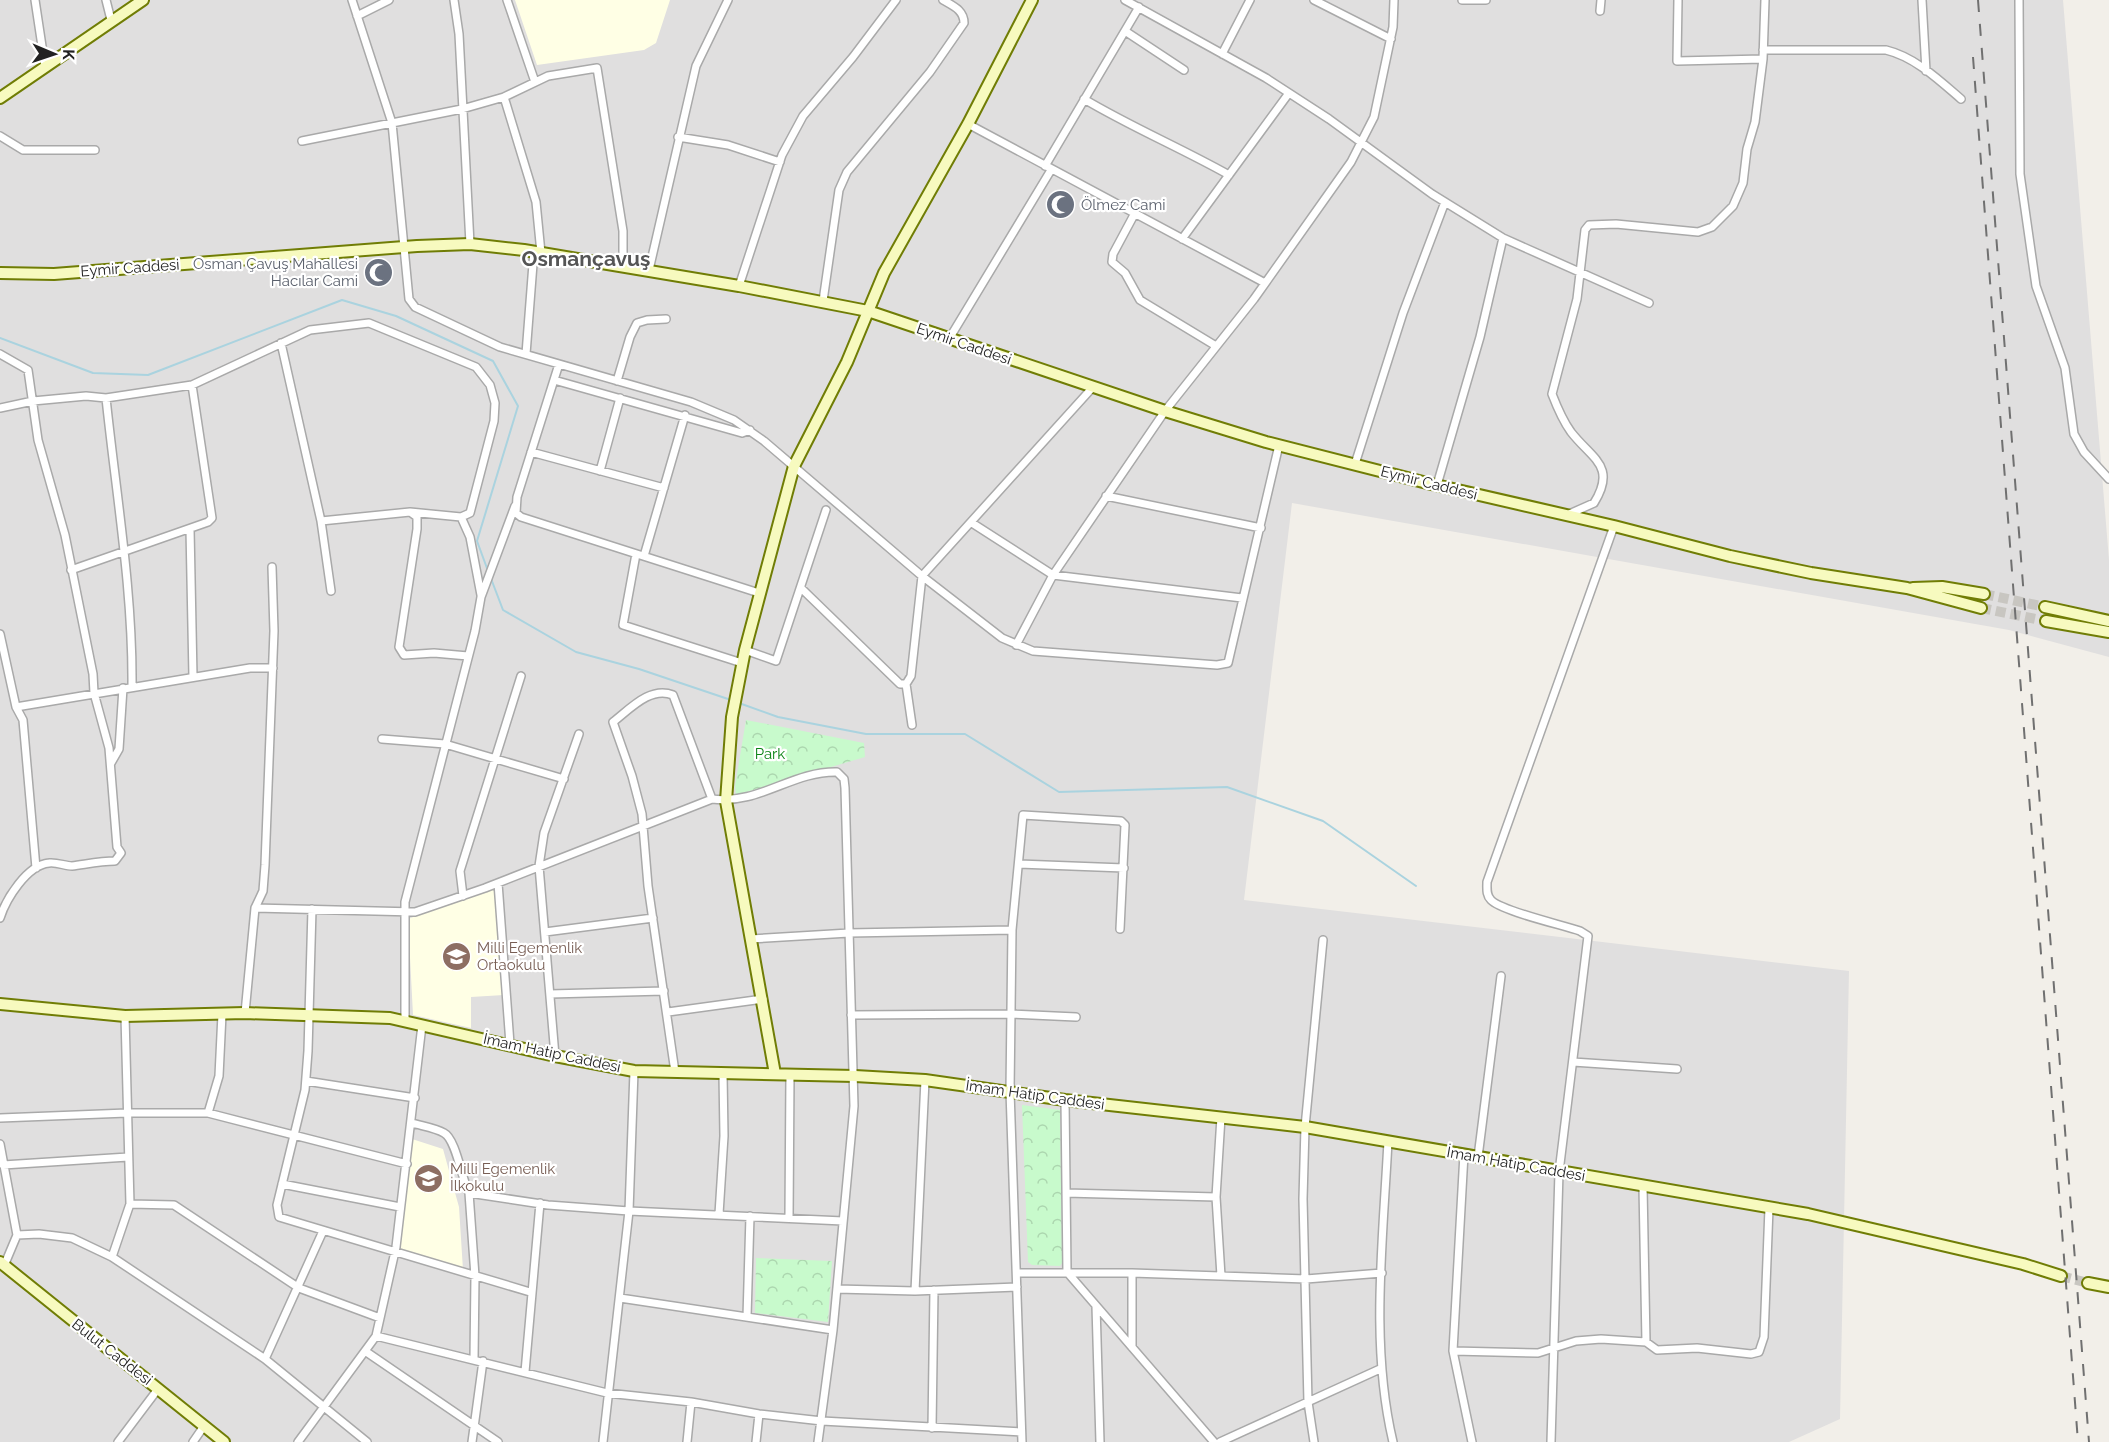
<svg xmlns="http://www.w3.org/2000/svg" width="2109" height="1442" font-family="Raleway,sans-serif">
	<defs>
		<pattern id="park-crowns" width="20" height="18" patternUnits="userSpaceOnUse" patternTransform="scale(1.5)"><rect width="20" height="18" fill="#c8facc"/><path d="M2 6a3 3 0 1 1 6 0M12 15a3 3 0 1 1 6 0" fill="none" stroke="#acd6af"/></pattern>
	</defs>
	<rect width="100%" height="100%" fill="#f2efe9"/>
	<path fill="#e0dfdf" d="M0,0H2063L2109,560V657L2009,630L1292,503L1244,900L1849,971L1840,1419L1789,1442H0Z"/>
	<path fill="#ffffe5" d="M515,0H670L656,43L644,50L537,65Z
		M496,886L504,995L471,997V1028L413,1015L408,919Z
		M412,1139L443,1149L459,1207L463,1270L396,1251Z"/>
	<path fill="url(#park-crowns)" d="M746,720L864,743L865,757L736,795L735,786Z
		M1022,1105L1060,1110L1062,1263L1060,1266L1032,1265L1028,1262Z
		M756,1258L832,1261L828,1322L755,1313Z"/>
	<g fill="none" stroke-linecap="round" stroke-linejoin="round">
		<path stroke="#aad3df" stroke-width="2" d="M0,338L93,373L148,375L342,300L396,316L493,361L518,406L477,541L488,571
			M490,576L503,610L576,652L639,669L731,700
			M739,703L778,717L866,734H965L1059,792L1227,787L1323,821L1416,886"/>
		<path stroke="#c8c6c1" stroke-width="10" stroke-dasharray="10 5" stroke-linecap="butt" d="M1984,594L2045,607
			M1981,608L2046,621
			M2061,1276L2088,1283"/>
		<defs>
			<path id="street" d="M35,0L45,66
				M106,0L111,20
				M352,0L392,123L409,299L415,307L500,347L691,402L734,420L764,441L922,576L1002,638L1033,651L1217,665L1228,663L1279,445
				M454,0L459,34L470,244
				M507,0L535,82
				M1125,0L1266,78L1329,119L1432,194L1503,238L1649,303
				M1314,0L1391,39
				M1462,0H1486
				M1678,0L1677,61L1763,59
				M1922,0L1926,71
				M2019,0L2020,174L2036,286L2065,368L2074,434L2084,452L2109,479
				M1600,11L1601,0
				M357,16L389,0
				M1125,31L1184,70
				M1763,50H1886C1915,57 1939,80 1961,99
				M1222,54L1250,0
				M504,97L536,202L541,253
				M1084,99C1131,127 1181,148 1229,175
				M968,124L1265,283
				M0,136L23,150H95
				M678,137L728,145L780,162
				M302,141L462,109L504,97L548,76L597,68L623,231V266
				M1045,166L1139,7
				M1135,213L1113,254L1112,262L1125,273L1140,300L1216,346
				M1182,239L1289,93
				M649,270L696,66L728,0
				M739,286L782,155L803,116L853,57L896,0
				M823,301L839,190L847,172L930,72L964,23C964,10 953,6 943,0
				M949,339L1051,170
				M281,343L321,521L331,591
				M0,354L28,370L38,440L65,535L93,674L94,693L109,748L117,847L121,853L115,861C101,861 87,864 72,866C65,866 57,862 49,863C27,865 6,899 0,918
				M526,354L534,251
				M559,364L517,497L516,513L521,517L759,593
				M554,380L742,433L750,430
				M617,381L630,337L637,323L647,320L666,319
				M106,398C116,494 133,591 132,687
				M0,408L33,401L86,396L106,398L192,385L310,330L369,323L476,367L490,385L495,403L494,421L470,513L461,517
				M531,452L664,488
				M1355,464L1403,313L1445,202
				M600,471L620,398
				M1437,485L1480,337L1503,238
				M1106,496L1261,528
				M410,512L461,517L470,537L481,595
				M1567,515L1594,503C1617,466 1592,459 1571,432C1563,421 1557,407 1552,394L1577,299L1585,230L1589,225L1616,224L1698,232L1712,227L1733,206L1743,183L1747,149L1755,122L1763,59L1765,0
				M321,521L410,512L417,517V529L399,647L404,655L434,653L468,656
				M972,523L1053,575L1242,598
				M190,529L193,677
				M636,554L623,625L742,663
				M644,556L685,415
				M71,570L208,522L212,518L192,385
				M802,589L900,684H906L911,676L922,576L1093,387
				M0,634L16,707L23,720L36,868
				M1016,645L1053,575L1165,411L1254,299L1351,162L1374,117L1393,27L1394,0
				M745,650L776,661L826,510
				M906,684L912,725
				M16,707L250,668H273
				M382,739L445,744L564,779
				M111,763L119,749L123,688
				M1019,864L1124,868
				M498,883L510,1044
				M463,896L460,871L521,676
				M255,908L415,912L485,888L712,799C759,805 792,771 837,772L844,779L845,788L854,1106L833,1330L818,1442
				M312,909L308,1051L305,1090L277,1205L279,1217L530,1292
				M545,932L653,918
				M750,939L849,933L1012,930
				M550,994L664,991
				M668,1012L763,999
				M245,1013L255,908L263,891L265,865L274,631L272,567
				M851,1015L1010,1014L1076,1017
				M405,1020V902L475,631L481,597L515,506
				M555,1056L539,866L544,833L579,734
				M1573,1062L1677,1069
				M675,1072L648,886L642,814L632,776L613,722C630,709 650,686 673,695L712,799
				M306,1081L415,1098
				M1065,1100L1067,1272L1214,1442
				M208,1113L219,1076L222,1014
				M1221,1117L1216,1197L1221,1276
				M0,1118L127,1113H208L407,1164
				M412,1123C422,1126 436,1128 444,1133C456,1139 462,1180 469,1193L548,1205L629,1211L843,1221
				M1388,1141C1383,1241 1370,1345 1393,1442
				M0,1144L17,1235L4,1266
				M1464,1154L1453,1351L1472,1442
				M1478,1157L1501,976
				M3,1165L128,1157
				M282,1184L400,1207
				M1643,1187L1646,1342
				M469,1193L475,1276L474,1359
				M1066,1193L1216,1197
				M130,1204L174,1205L299,1288L380,1318
				M719,1214L724,1136L723,1074
				M789,1218L790,1074
				M17,1235L39,1234L72,1238L112,1257L265,1359L367,1442
				M112,1257L130,1204L125,1016
				M1017,1273H1132L1306,1279L1382,1273
				M837,1289L915,1291L1017,1287
				M915,1291L925,1080
				M620,1298L833,1330
				M1096,1306L1100,1442
				M747,1317L750,1216
				M376,1336L607,1393L691,1402L759,1414L822,1421L1021,1432
				M1132,1347V1273
				M365,1351L498,1442
				M1453,1351L1538,1353L1576,1341L1601,1339L1646,1342L1657,1350L1697,1348L1751,1354L1759,1352L1764,1337L1769,1208
				M265,1359L323,1231
				M525,1372L540,1203
				M932,1428L934,1290
				M118,1442L158,1389
				M193,1442L204,1426
				M298,1442L376,1336L396,1247L422,1025
				M472,1442L483,1361
				M603,1442L629,1211L634,1071
				M687,1442L691,1402
				M756,1442L759,1414
				M1022,1442L1010,1091L1012,930L1023,815L1121,821L1125,825L1120,929
				M1220,1442L1380,1369
				M1314,1442L1308,1402L1303,1199L1305,1127L1323,940
				M1551,1442L1559,1172L1588,936L1580,931C1563,925 1501,911 1491,900C1486,895 1487,889 1487,882L1614,526"/>
			<path id="secondary" d="M0,98L143,0
				M0,273L54,274L417,246L470,244L524,250L739,286L868,311L1165,411L1266,442L1427,483L1614,526L1730,556L1811,573L1907,588L1981,608
				M1913,588L1942,587L1984,594
				M2045,607L2109,621
				M2046,621L2109,632
				M0,1004L125,1016L245,1013L390,1018L555,1056L634,1071L855,1076L925,1080L1065,1100L1305,1127L1808,1214L2023,1264L2061,1276
				M775,1074L726,801L732,717L745,650L794,466L847,362L884,273L968,124L1032,0
				M0,1262L224,1442
				M2088,1283L2109,1287"/>
		</defs>
		<use href="#street" stroke="#a9a9a9" stroke-width="10"/>
		<use href="#secondary" stroke="#707d05" stroke-width="14"/>
		<use href="#street" stroke="#fff" stroke-width="7"/>
		<use href="#secondary" stroke="#f7fabf" stroke-width="10"/>
		<path stroke="#707070" stroke-width="2" stroke-dasharray="12 12" stroke-linecap="butt" d="M1978,0L2089,1442
			M1973,57L2078,1442"/>
	</g>
	<defs>
		<symbol id="mosque-disc" viewBox="-11 -11 22 22"><circle r="9.5" fill="#6b7280" stroke="#fff"/><path d="M3.5-4.9A6 6 0 1 0 3.5 4.9A5 5 0 1 1 3.5-4.9Z" fill="#fff"/></symbol>
		<symbol id="school-disc" viewBox="-11 -11 22 22"><circle r="9.5" fill="#8d6e63" stroke="#fff"/><path d="M0-5L7-2L0 1L-7-2ZM-4 1L0 2.5L4 1V4Q0 6-4 4Z" fill="#fff"/></symbol>
	</defs>
	<g fill-rule="evenodd">
		<use href="#mosque-disc" x="1044" y="188" width="33" height="33"/>
		<use href="#mosque-disc" x="362" y="256" width="33" height="33"/>
		<use href="#school-disc" x="440" y="940" width="33" height="33"/>
		<use href="#school-disc" x="412" y="1162" width="33" height="33"/>
	</g>
	<g text-anchor="middle" dominant-baseline="central" stroke-width="4.5" stroke-linejoin="round" paint-order="stroke">
		<g font-size="15" fill="#5b616d" stroke="#fff" text-anchor="start">
			<text x="1081" y="205">Ölmez Cami</text>
			<text x="358" y="264" text-anchor="end">Osman Çavuş Mahallesi<tspan x="358" dy="17">Hacılar Cami</tspan></text>
		</g>
		<g font-size="15" fill="#222" stroke="#fff">
			<text transform="translate(130 268) rotate(-4)">Eymir Caddesi</text>
			<text transform="translate(964 344) rotate(19)">Eymir Caddesi</text>
			<text transform="translate(1429 483) rotate(14)">Eymir Caddesi</text>
			<text transform="translate(552 1053) rotate(12)">İmam Hatip Caddesi</text>
			<text transform="translate(1035 1095) rotate(8)">İmam Hatip Caddesi</text>
			<text transform="translate(1516 1164) rotate(10)">İmam Hatip Caddesi</text>
			<text transform="translate(112 1352) rotate(38)">Bulut Caddesi</text>
		</g>
		<g font-size="15" fill="#0c8416" stroke="#fff">
			<text x="770" y="754">Park</text>
		</g>
		<g font-size="15" fill="#785e54" stroke="#fff" text-anchor="start">
			<text x="477" y="948">Milli Egemenlik<tspan x="477" dy="17">Ortaokulu</tspan></text>
			<text x="450" y="1169">Milli Egemenlik<tspan x="450" dy="17">İlkokulu</tspan></text>
		</g>
		<g font-size="21" font-weight="bold" fill="#555" stroke="#fff">
			<text x="586" y="258">Osmançavuş</text>
		</g>
	</g>
	<g transform="translate(54 54) rotate(92)" stroke="#ffffff" stroke-width="4.5" paint-order="stroke">
	<path d="M0-4.5L10 22L0 15L-10 22Z" fill="#222222"/>
	<text y="-9" font-size="16" font-weight="bold" text-anchor="middle" fill="#222222">K</text>
	</g>
</svg>
